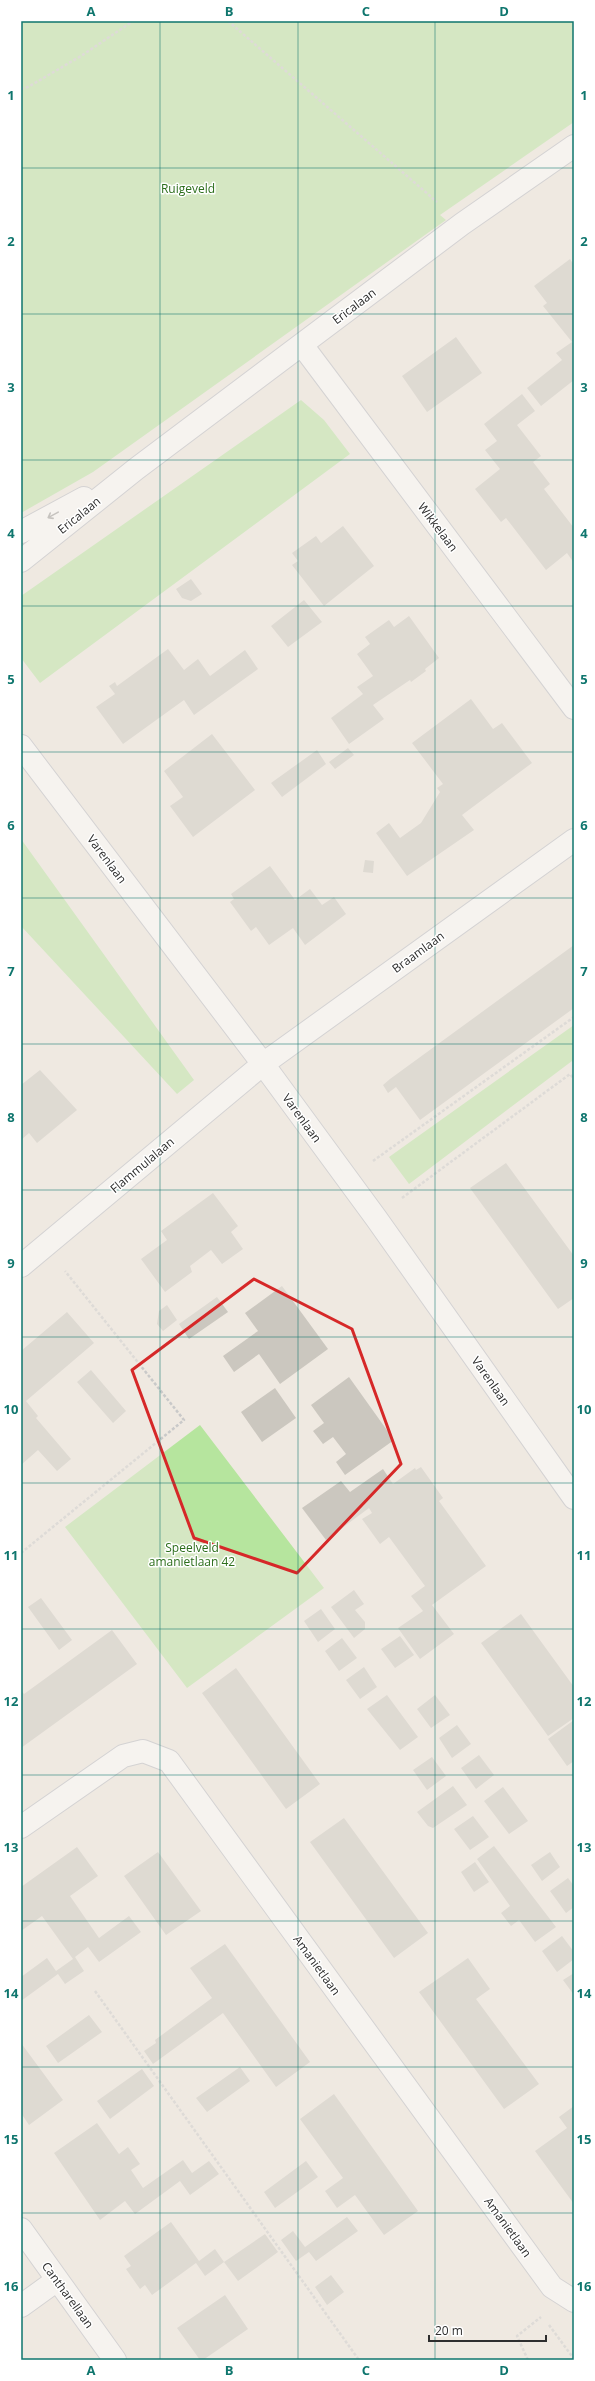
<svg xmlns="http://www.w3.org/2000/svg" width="595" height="2381" font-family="'Open Sans',sans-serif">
	<rect width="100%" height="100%" fill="#efe9e1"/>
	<path fill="#b6e59e" d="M21,21H574V122L440,215L446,220L93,472L21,513Z
		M301,400L324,420L350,454L40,683L21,658V596Z
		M21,839L194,1080L177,1094L21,926Z
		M574,1025V1064L572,1061L409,1184L389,1157Z
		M200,1425L324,1588L187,1688L65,1527Z"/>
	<path fill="#cbc7bf" d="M570,259L574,265V340L572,342L543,306L547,303L534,286Z
		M456,337L482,373L427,412L402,376Z
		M572,342L574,345V380L541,406L527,388L562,360L556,353Z
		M522,394L535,411L517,425L541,456L533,462L550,484L544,489L574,528V563L567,553L546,570L506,518L501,522L475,489L500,469L485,450L497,441L484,424Z
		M343,526L374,566L324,606L292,565L298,561L292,553L316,536L321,543Z
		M191,579L202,594L191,601L182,598L176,589Z
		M304,600L322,622L288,647L271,626Z
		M409,616L439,658L425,669L426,671L411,682L410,680L373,705L384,719L349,744L331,718L363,694L357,687L373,676L357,654L370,644L365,637L389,620L394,627Z
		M168,649L184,670L198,659L210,676L245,650L258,669L194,715L184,700L123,744L96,707L115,694L109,686L115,682L117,686Z
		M471,699L493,729L502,723L532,763L462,815L474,830L407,876L376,833L389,823L400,838L421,823L440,792L437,788L443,784L412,743Z
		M212,734L255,790L193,837L170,806L183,797L164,771Z
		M348,748L354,755L335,769L329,762Z
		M317,750L326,764L282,797L271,783Z
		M365,860L374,861L373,873L363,872Z
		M270,866L295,900L310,889L322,905L334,897L346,914L305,945L293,928L269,945L256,927L251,931L230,902L234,899L231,894Z
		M574,945V1008L420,1120L396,1087L388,1093L383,1085L390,1079Z
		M40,1070L77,1110L37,1143L29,1133L21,1140V1085Z
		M506,1163L574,1256V1298L558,1309L470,1188Z
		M213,1193L238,1226L231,1232L243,1249L222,1264L211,1250L190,1266L192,1272L165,1292L141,1259L167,1240L161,1231Z
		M282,1286L328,1349L280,1384L259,1354L234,1372L223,1356L258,1331L245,1313Z
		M217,1297L228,1312L189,1339L179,1324Z
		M167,1305L177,1320L163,1331L157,1324L159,1311Z
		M67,1312L94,1343L26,1401L38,1416L36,1418L71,1459L57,1471L38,1450L21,1465V1351Z
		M91,1370L126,1411L113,1423L77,1382Z
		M349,1377L394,1440L345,1475L336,1462L346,1454L333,1437L323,1444L313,1431L324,1423L311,1405Z
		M275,1388L296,1418L262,1442L241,1412Z
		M421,1467L443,1498L439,1501L486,1566L432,1605L454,1634L420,1659L398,1628L423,1611L411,1596L425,1586L389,1537L380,1544L362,1519L372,1513L369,1508L326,1540L302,1508L341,1481L350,1492L383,1469L393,1484L415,1468L416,1470Z
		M354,1590L364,1604L355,1610L365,1622V1629L354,1638L331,1607Z
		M41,1598L72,1640L59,1650L28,1607Z
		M321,1609L335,1629L318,1642L304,1621Z
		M521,1614L574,1687V1718L548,1736L481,1643Z
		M112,1630L137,1664L21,1748V1690L24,1694Z
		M400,1636L414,1655L395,1668L381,1649Z
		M342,1638L357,1658L339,1671L325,1651Z
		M364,1667L377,1687L360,1699L346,1680Z
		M236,1668L320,1784L286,1809L202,1693Z
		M387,1695L418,1737L400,1750L367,1709Z
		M435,1695L450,1715L431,1728L417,1709Z
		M574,1720V1761L567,1766L548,1739Z
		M457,1725L471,1744L452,1758L439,1738Z
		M479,1755L494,1775L476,1789L461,1768Z
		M432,1757L446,1776L427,1790L413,1770Z
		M453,1786L467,1805L433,1828L428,1826L417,1812Z
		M503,1787L528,1821L509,1834L484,1801Z
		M473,1816L489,1837L470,1850L454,1829Z
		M344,1818L428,1933L394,1958L310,1842Z
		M494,1846L556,1927L535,1942L519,1920L511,1926L501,1913L510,1906L477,1859Z
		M77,1847L98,1876L70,1896L99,1938L129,1916L141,1932L99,1962L88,1947L75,1957L84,1971L65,1984L58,1974L21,2001V1977L47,1958L56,1971L73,1959L42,1916L21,1931V1887Z
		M158,1852L201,1911L166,1935L124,1876Z
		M550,1852L560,1867L542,1881L531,1865Z
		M475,1862L489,1882L474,1892L461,1872Z
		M568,1878L574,1886V1907L566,1913L550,1891Z
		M562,1936L574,1952V1959L557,1972L542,1951Z
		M225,1944L310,2062L276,2087L223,2013L153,2064L144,2051L156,2043L155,2040L212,1998L190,1968Z
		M468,1958L490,1989L476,1999L539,2084L504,2109L419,1992Z
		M574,1973V1995L563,1980Z
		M89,2015L102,2032L58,2063L46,2046Z
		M21,2043L63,2100L29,2125L21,2113Z
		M240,2067L250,2081L207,2112L196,2098Z
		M142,2069L154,2086L110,2119L97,2101Z
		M334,2094L418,2211L384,2235L355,2195L337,2208L325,2191L343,2178L300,2119Z
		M574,2106V2204L535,2151L567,2128L559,2117Z
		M97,2123L119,2154L128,2147L140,2164L131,2170L143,2188L183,2160L192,2173L209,2161L219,2174L190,2195L180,2181L135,2214L125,2201L100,2220L54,2153Z
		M306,2161L318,2177L275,2208L264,2192Z
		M347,2217L358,2231L316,2261L309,2252L296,2261L281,2240L293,2231L305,2247Z
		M171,2222L199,2261L215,2249L224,2262L205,2276L196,2263L152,2295L145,2285L140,2289L126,2269L131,2266L124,2256Z
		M265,2234L278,2252L238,2281L224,2262Z
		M331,2275L344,2292L327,2305L315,2287Z
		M225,2295L248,2329L203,2360H200L177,2328Z"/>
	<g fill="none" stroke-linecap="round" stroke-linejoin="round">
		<defs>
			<path id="minor" d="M302,345L574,708
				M21,532L84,498
				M21,561L136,469L462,224L574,146
				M21,746L263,1064L376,1218L574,1498
				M21,1266L263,1064L574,840
				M21,1827L123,1756L143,1751L169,1761L552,2287L574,2301
				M21,2229L115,2360
				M21,2306L57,2280"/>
		</defs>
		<use href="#minor" stroke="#b4b7c1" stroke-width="24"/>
		<path stroke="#c9c9c9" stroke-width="2.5" stroke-dasharray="3 2" stroke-linecap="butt" d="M228,21L437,202
			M21,89L28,87L81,56L133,21
			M373,1161L574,1017
			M402,1198L570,1074L574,1079
			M21,1553L184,1420L65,1271
			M95,1991L359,2360
			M549,2325L574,2359
			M528,2360L517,2336L541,2317"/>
		<use href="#minor" stroke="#fff" stroke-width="22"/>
	</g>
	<defs><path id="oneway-shaft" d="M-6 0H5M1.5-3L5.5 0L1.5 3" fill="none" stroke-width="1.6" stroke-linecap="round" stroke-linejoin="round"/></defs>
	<use stroke="#969696" href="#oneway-shaft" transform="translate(53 515) rotate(151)"/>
	<path d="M0 0H595V2381H0ZM254,1279L352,1329L401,1464L297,1573L194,1538L132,1370Z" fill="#efe9e1" fill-opacity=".55" fill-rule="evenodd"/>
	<path fill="none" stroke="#d62828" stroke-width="3" stroke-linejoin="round" d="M254,1279L352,1329L401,1464L297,1573L194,1538L132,1370Z"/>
	<path fill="none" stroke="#0f766e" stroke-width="1" stroke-opacity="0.55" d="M160,21V2360M298,21V2360M435,21V2360M21,168H574M21,314H574M21,460H574M21,606H574M21,752H574M21,898H574M21,1044H574M21,1190H574M21,1337H574M21,1483H574M21,1629H574M21,1775H574M21,1921H574M21,2067H574M21,2213H574"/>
	<g text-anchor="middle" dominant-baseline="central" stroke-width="3" stroke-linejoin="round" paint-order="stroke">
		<g font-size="12" fill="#2c6e1b" stroke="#fff">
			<text x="188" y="188">Ruigeveld</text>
			<text x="192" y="1547">Speelveld<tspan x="192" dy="14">amanietlaan 42</tspan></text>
		</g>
		<g font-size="12" fill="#2e2e2e" stroke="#fff">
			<text transform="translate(354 306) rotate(-37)">Ericalaan</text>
			<text transform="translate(79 515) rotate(-39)">Ericalaan</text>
			<text transform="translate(438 527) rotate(53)">Wikkelaan</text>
			<text transform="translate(107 859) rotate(53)">Varenlaan</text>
			<text transform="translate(418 952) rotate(-36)">Braamlaan</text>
			<text transform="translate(302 1118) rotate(54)">Varenlaan</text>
			<text transform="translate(142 1165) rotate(-40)">Flammulalaan</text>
			<text transform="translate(491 1381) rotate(55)">Varenlaan</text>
			<text transform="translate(317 1965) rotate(54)">Amanietlaan</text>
			<text transform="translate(508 2227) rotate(54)">Amanietlaan</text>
			<text transform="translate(68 2295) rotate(54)">Cantharellaan</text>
		</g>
	</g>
	<rect width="595" height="2381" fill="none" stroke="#ffffff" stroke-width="44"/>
	<path d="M429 2335v6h117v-6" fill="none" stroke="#2e2e2e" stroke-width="2"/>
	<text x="435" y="2335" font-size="12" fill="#2e2e2e" stroke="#ffffff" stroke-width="3" paint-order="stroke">20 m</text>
	<rect x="22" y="22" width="551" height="2337" fill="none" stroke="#0f766e" stroke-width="1.5"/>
	<g font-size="13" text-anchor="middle" font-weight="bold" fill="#0f766e">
		<text x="91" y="16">A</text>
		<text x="229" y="16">B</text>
		<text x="366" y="16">C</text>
		<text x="504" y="16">D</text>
		<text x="11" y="100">1</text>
		<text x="584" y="100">1</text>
		<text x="11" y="246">2</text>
		<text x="584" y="246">2</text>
		<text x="11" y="392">3</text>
		<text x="584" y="392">3</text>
		<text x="11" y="538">4</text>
		<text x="584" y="538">4</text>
		<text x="11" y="684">5</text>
		<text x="584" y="684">5</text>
		<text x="11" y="830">6</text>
		<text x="584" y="830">6</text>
		<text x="11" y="976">7</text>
		<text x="584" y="976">7</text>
		<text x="11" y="1122">8</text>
		<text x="584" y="1122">8</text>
		<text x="11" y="1268">9</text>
		<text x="584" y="1268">9</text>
		<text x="11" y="1414">10</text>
		<text x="584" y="1414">10</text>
		<text x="11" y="1560">11</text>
		<text x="584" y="1560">11</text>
		<text x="11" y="1706">12</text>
		<text x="584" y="1706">12</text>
		<text x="11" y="1852">13</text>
		<text x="584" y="1852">13</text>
		<text x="11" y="1998">14</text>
		<text x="584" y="1998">14</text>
		<text x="11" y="2144">15</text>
		<text x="584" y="2144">15</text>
		<text x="11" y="2291">16</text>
		<text x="584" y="2291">16</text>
		<text x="91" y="2375">A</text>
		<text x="229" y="2375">B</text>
		<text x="366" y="2375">C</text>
		<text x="504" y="2375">D</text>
	</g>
</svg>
